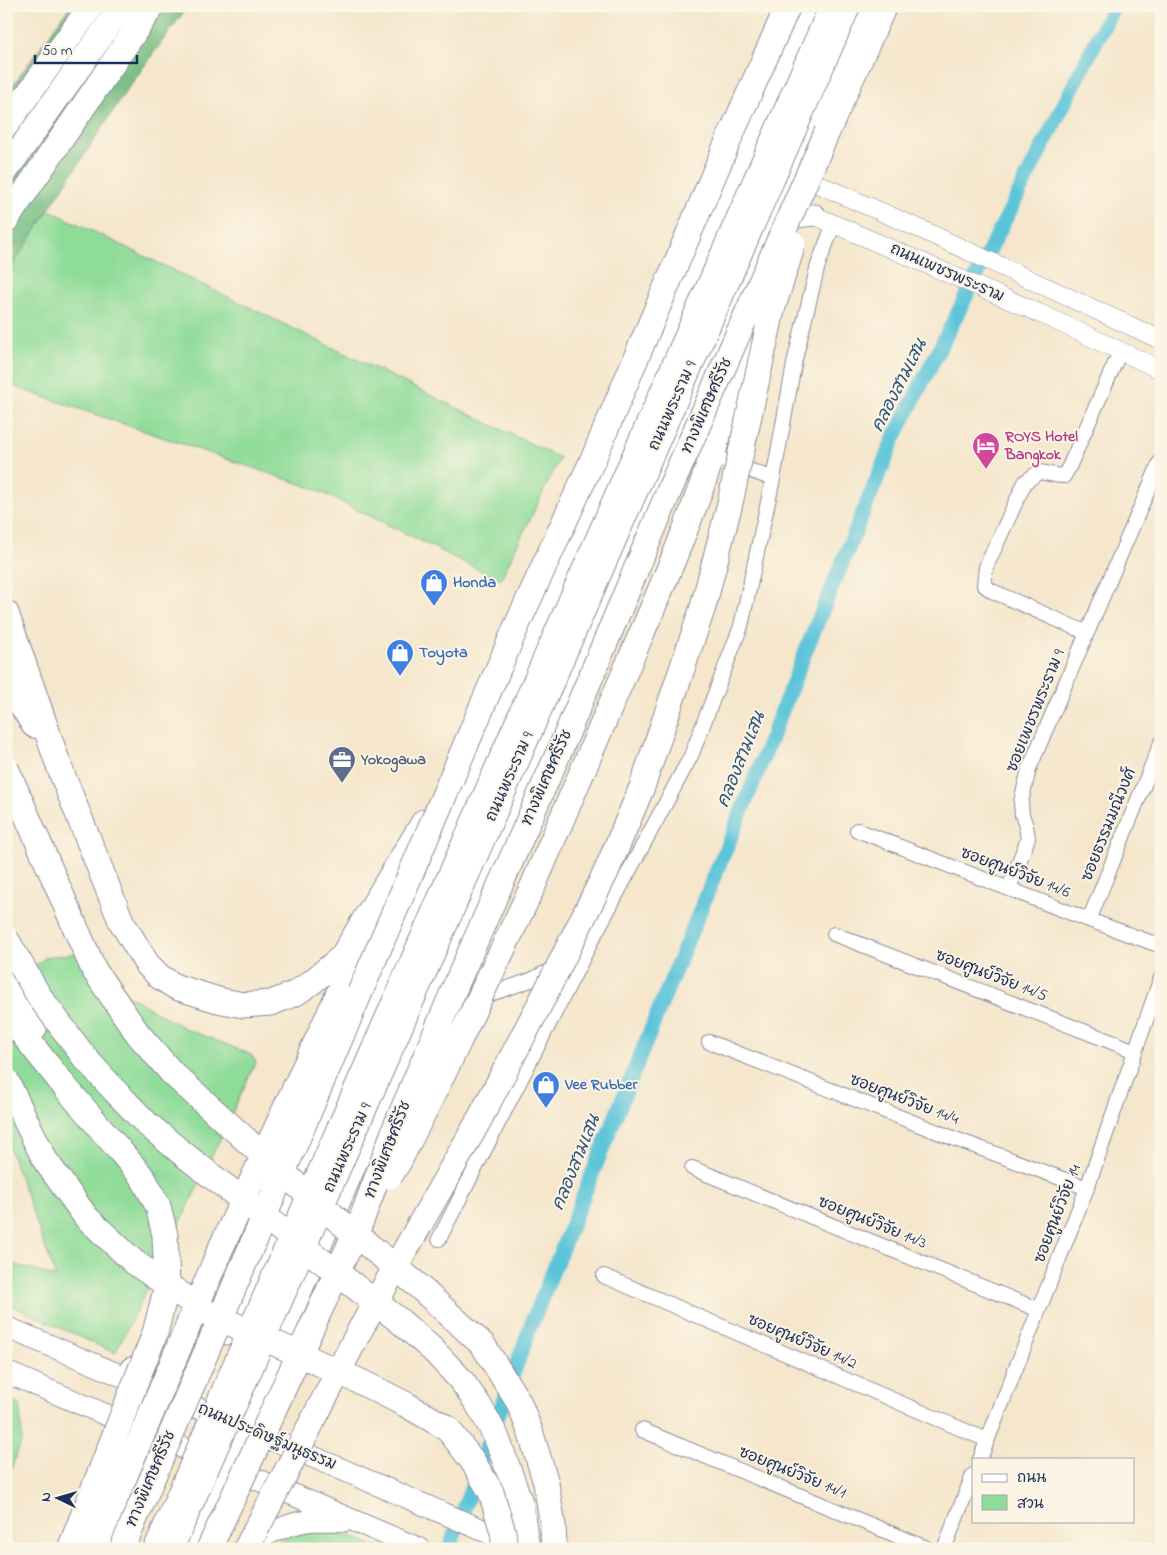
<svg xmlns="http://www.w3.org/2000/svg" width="1167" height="1555" font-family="'Indie Flower','Playpen Sans Thai',sans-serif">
	<rect width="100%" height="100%" fill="#fcf5e5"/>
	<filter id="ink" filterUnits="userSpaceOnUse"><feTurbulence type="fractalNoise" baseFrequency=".02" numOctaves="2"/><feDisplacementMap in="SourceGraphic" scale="10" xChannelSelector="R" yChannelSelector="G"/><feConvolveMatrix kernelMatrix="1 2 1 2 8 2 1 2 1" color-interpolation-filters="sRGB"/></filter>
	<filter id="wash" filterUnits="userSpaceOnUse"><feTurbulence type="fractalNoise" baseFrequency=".0096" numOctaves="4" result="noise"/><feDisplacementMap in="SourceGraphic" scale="20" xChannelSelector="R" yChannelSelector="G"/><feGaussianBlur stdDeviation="1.12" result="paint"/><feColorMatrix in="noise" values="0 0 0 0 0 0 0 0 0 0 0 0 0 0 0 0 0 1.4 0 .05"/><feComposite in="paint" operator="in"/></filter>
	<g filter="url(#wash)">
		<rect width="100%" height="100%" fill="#f5e6cc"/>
		<path fill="#8fdc99" stroke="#55867c" d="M49,210L560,458L500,580L315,489L6,384V275Z
			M91,951L129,996L184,1028L250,1054L256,1062L188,1207L115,1353L6,1303V1262L56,1277L6,1139V990L46,957Z
			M6,1399L20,1405L22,1440L6,1482Z
			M323,1531L348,1535L383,1549H263L292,1534Z"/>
		<path fill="#73bc81" stroke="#477670" d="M70,6H188L126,91L6,275V95Z"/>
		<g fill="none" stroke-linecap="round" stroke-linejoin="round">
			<path stroke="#5cc4d9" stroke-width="15" d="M449,1549L533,1320L667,990L754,781L808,645L894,438L1114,6"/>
		</g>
	</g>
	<g filter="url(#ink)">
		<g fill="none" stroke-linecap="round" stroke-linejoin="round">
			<defs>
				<path id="minor" d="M712,456L773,479
					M1087,633L992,591L984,585L986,567L1025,482L1039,472C1048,473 1055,476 1064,476L1069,467L1120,352
					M857,830L1089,920L1161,946
					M1009,889L1028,838L1026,826L1022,815L1021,802L1029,769L1160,462
					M1089,920L1161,743
					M834,934L1135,1051
					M444,1010L531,980L563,964L593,938L691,756L741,626L773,479L795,359L818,265L834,223
					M709,1042L958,1140L1087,1188
					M692,1168L1039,1310
					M439,1239L590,944
					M604,1276L987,1440
					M642,1430L929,1549
					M980,1459L1087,1188L1161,978
					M944,1549L973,1475"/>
				<path id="tertiary" d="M797,175L918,228L1161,340
					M804,211L1039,313L1161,370"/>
				<path id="primary" d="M776,220L784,218L815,215
					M6,1327L283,1444L517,1545
					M227,1334L363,1025L431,865L808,6
					M131,1368L187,1350L221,1327
					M6,1372L420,1549
					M190,1549L517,791L862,6
					M244,1549C262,1535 293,1521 316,1520C326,1520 335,1520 344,1521"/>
				<path id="motorway" d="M6,125L91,6
					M827,132L884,6
					M6,170L122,6
					M6,220L152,6
					M6,613L60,769L121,921L147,964L160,977L176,987L218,1000L243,1005L271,1003L296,993L312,982L342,957L424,822
					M625,672C656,600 688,529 712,456C733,391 742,324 752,258
					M6,680L34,725
					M401,891L413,879L431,865
					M6,980L34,1029
					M338,995L362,945
					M6,1013L66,1088L121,1152
					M461,1380L478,1404L496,1436L520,1502L527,1549"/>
			</defs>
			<use href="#minor" stroke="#888a95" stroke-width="16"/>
			<use href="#tertiary" stroke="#888a95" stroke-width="19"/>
			<use href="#primary" stroke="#888a95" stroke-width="23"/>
			<use href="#motorway" stroke="#888a95" stroke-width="27"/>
			<use href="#minor" stroke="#fff" stroke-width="14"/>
			<use href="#tertiary" stroke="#fff" stroke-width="18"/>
			<use href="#primary" stroke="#fff" stroke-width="21"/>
			<use href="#motorway" stroke="#fff" stroke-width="25"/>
			<defs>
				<path id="primary-bridge" d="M154,1549L228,1377L830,6
					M173,1549L850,6"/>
				<path id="motorway-bridge" d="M6,768L94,970L138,1034L173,1074L276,1167L345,1226L416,1284L483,1345L519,1403L530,1431L546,1483L553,1526L554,1549
					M6,939L39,996L85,1058L115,1091L147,1124L187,1157L401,1322L433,1350L461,1380
					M6,1080L45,1160L86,1217L134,1262L206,1312L363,1383L405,1404L447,1428L472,1460L491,1492L503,1532L505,1549
					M390,1176L398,1163L446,1068L533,886L625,672
					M70,1549L155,1333L167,1286L165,1235L158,1206L143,1178L121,1152
					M94,1549L220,1250L338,995
					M122,1549L517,625L594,457L729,139L788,6
					M209,1549L361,1221L396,1126L458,980L562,745L672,484L827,132
					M246,1549L360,1330L478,1122L543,998L606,872L642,787L703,607L730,503L772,310L793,244"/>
			</defs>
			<use href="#primary-bridge" stroke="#888a95" stroke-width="23" stroke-linecap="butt"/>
			<use href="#motorway-bridge" stroke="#888a95" stroke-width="27" stroke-linecap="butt"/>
			<use href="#primary-bridge" stroke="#fff" stroke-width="21"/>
			<use href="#motorway-bridge" stroke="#fff" stroke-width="25"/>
		</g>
	</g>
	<defs>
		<symbol id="hotel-pin" viewBox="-11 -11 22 30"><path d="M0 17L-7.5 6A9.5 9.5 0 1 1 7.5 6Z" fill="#d1479c" stroke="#fcf5e5"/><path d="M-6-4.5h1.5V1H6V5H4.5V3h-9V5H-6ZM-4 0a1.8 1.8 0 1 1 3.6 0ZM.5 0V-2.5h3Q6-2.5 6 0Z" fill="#fff"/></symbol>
		<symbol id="shop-pin" viewBox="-11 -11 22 30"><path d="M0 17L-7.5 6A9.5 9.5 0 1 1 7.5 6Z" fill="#3f7fe0" stroke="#fcf5e5"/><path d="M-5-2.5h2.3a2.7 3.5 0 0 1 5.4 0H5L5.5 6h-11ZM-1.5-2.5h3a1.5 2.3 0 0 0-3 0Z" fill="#fff"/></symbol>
		<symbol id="office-pin" viewBox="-11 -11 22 30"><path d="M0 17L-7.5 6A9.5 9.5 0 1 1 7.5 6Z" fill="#5c6f8a" stroke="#fcf5e5"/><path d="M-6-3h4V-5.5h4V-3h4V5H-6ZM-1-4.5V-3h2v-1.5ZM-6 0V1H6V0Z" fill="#fff"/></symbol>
	</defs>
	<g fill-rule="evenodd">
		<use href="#hotel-pin" x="970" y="430" width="32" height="43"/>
		<use href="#shop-pin" x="418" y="567" width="32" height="43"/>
		<use href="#shop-pin" x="384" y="637" width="32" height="43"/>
		<use href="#office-pin" x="326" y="744" width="32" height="43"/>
		<use href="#shop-pin" x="530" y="1069" width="32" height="43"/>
	</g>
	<g text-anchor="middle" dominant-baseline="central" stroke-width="4" stroke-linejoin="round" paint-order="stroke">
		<g font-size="16" fill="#1b2f5e" stroke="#fcf5e5">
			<text transform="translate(947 273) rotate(24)">ถนนเพชรพระราม</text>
			<text transform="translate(673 406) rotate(-66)">ถนนพระราม 9</text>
			<text transform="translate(707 406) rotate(-66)">ทางพิเศษศรีรัช</text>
			<text transform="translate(1036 711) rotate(-68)">ซอยเพชรพระราม 9</text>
			<text transform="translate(510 777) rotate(-66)">ถนนพระราม 9</text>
			<text transform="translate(547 778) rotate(-66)">ทางพิเศษศรีรัช</text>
			<text transform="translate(1109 825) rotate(-68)">ซอยธรรมมณีวงศ์</text>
			<text transform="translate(1015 873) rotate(21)">ซอยศูนย์วิจัย 14/6</text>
			<text transform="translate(991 976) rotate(21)">ซอยศูนย์วิจัย 14/5</text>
			<text transform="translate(904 1100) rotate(21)">ซอยศูนย์วิจัย 14/4</text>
			<text transform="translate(348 1148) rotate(-66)">ถนนพระราม 9</text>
			<text transform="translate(388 1150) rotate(-69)">ทางพิเศษศรีรัช</text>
			<text transform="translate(1058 1214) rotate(-69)">ซอยศูนย์วิจัย 14</text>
			<text transform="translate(872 1223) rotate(22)">ซอยศูนย์วิจัย 14/3</text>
			<text transform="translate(802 1342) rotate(23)">ซอยศูนย์วิจัย 14/2</text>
			<text transform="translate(267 1437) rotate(23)">ถนนประดิษฐ์มนูธรรม</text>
			<text transform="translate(792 1473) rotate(22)">ซอยศูนย์วิจัย 14/1</text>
			<text transform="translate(151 1479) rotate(-67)">ทางพิเศษศรีรัช</text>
		</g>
		<g font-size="16" font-weight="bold" fill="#b23c85" stroke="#fcf5e5" text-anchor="start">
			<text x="1005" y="437">ROYS Hotel<tspan x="1005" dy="18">Bangkok</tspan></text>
		</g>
		<g font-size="16" font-weight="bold" fill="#366cbe" stroke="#fcf5e5" text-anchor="start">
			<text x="453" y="583">Honda</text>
			<text x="419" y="653">Toyota</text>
			<text x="565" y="1085">Vee Rubber</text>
		</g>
		<g font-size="16" font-weight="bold" fill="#4e5e75" stroke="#fcf5e5" text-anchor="start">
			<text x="361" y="760">Yokogawa</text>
		</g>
		<g font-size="18" font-style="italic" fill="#2b547d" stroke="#fcf5e5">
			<text transform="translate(900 386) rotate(-63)">คลองสามเสน</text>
			<text transform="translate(742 760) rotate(-68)">คลองสามเสน</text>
			<text transform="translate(577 1163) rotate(-68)">คลองสามเสน</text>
		</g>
	</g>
	<rect width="1167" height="1555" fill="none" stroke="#fcf5e5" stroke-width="25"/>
	<rect x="972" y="1458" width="162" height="65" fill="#fcf5e5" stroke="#a2a6af"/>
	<rect x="982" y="1474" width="25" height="8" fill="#ffffff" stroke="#a2a6af"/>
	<text x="1017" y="1482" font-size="15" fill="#1b2f5e">ถนน</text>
	<rect x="982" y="1495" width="25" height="15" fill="#8fdc99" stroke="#a2a6af"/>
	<text x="1017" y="1508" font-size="15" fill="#1b2f5e">สวน</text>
	<g transform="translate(58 1498) rotate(275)" stroke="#fcf5e5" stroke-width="4" paint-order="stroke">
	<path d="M0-4L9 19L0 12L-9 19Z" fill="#1b2f5e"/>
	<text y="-8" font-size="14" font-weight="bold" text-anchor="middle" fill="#1b2f5e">N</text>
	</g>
	<path d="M35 55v8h102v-8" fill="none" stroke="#1b2f5e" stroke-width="2.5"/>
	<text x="42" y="55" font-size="15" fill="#1b2f5e" stroke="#fcf5e5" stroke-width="4" paint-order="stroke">50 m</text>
</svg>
